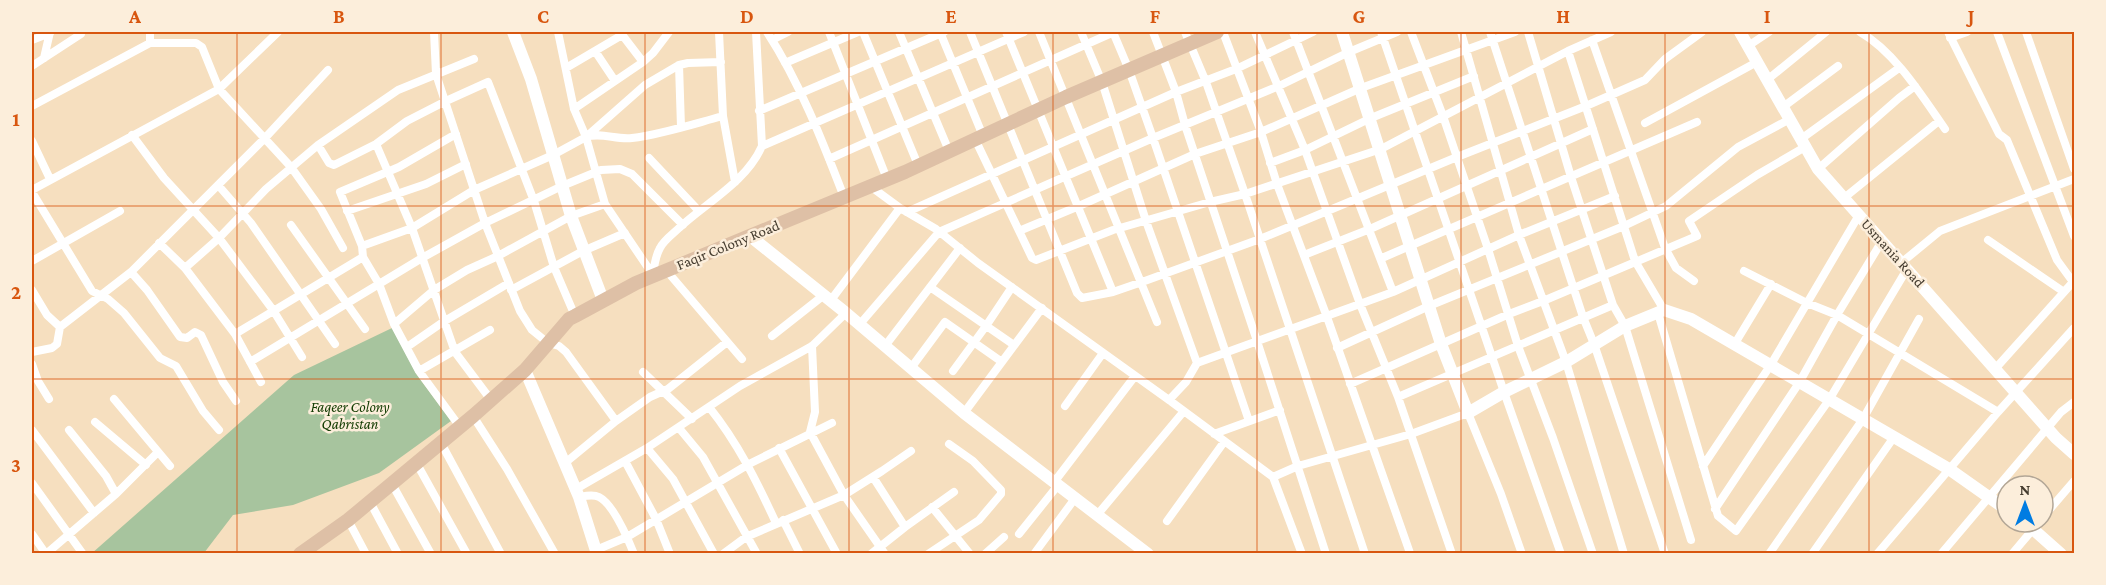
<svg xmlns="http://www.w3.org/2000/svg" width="2106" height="585" font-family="'Crimson Pro',serif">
	<rect width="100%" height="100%" fill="#f6dfbf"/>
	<path fill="#a7c49e" d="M392,328L417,375L451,421L379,473L293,505L233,515L204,553L91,554L294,375Z"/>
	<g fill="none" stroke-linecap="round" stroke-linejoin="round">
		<path stroke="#fff" stroke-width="8" d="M434,32L436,74L485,223L520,311L532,330L548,343L559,346L566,352L616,421
			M558,32L574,109L586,137L605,204L653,275
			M620,32L643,62
			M719,32L723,116L735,182
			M767,32C800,83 822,140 844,197
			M829,32L887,179
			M863,32L918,165
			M899,32L949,151
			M940,32L983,136
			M970,32L1077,293L1082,298L1113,292L1142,282L1260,239L1457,157L1586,106L1645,80L1665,59L1702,32
			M1006,32L1113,292
			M1039,32L1157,322
			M1081,32L1102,82L1146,221L1197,363
			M1113,32L1129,70L1153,138L1249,421
			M1153,32L1176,92L1185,125L1257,341L1326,554
			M1185,32L1206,82L1245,194L1365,554
			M1223,32L1261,132L1277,184L1327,317L1410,553
			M1255,32L1305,150L1360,304L1398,397L1452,554
			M1293,32L1393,292
			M1381,32L1504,392L1561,554
			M1411,32L1443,116L1488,249L1518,346L1553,438L1593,554
			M1461,32L1519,235L1566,362L1624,554
			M1490,32L1583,317L1594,344L1665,554
			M1528,32L1571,177L1613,305
			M1860,32C1895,52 1922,96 1945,129
			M1948,32L1999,134L2007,140L2057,260L2073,282L1995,369
			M1997,32L2074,236
			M2026,32L2074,169
			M1950,38L1967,32
			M32,40L50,33
			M772,40L788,32
			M1592,40L1665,248L1676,268L1694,281
			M150,43V32
			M1748,46L1769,32
			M595,51L615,81
			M1568,51L1635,261L1664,310
			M44,58L50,32
			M785,63L858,32
			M679,65L681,127
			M32,66L81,34V32
			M566,68L622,35
			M1767,80L1826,32
			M32,106L150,43H196L202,47L219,89L291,167L321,209L343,248
			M1783,107L1838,66
			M574,109L643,62L653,53L669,32
			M759,111L944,32
			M1645,123L1757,62
			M456,134L399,167L340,192L362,246L363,257L379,284L394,324L419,371L460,427
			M132,135L164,178L219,238L273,310L302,357
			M586,137C601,132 616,140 632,138C663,134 693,124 723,116
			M975,139L1032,258L1036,260L1113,230L1210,202L1245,194L1381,149L1568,51L1611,32
			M1801,139L1899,68
			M32,141L50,179
			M376,144L412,228L455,352L491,400
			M318,145L329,163L334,165L376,144L407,121L446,101L488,82L534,201L554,267L575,316
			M762,146L1024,32
			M649,158L698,210
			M829,159L1114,32
			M1270,163L1305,150L1371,118L1474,76
			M1818,169L1899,98L1915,86
			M218,185L251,223L335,344
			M870,186L900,208L936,229L978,263L1169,400L1273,477L1298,466L1411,434L1468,413L1501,494L1522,554
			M32,190L219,89L278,32
			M32,192L92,291L108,299L124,313L160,358L176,366L203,411L219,430
			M1844,198L1939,121
			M347,211L426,184L466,164
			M907,212L1176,92L1236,69L1313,32
			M291,225L365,329
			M1019,231L1079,206L1195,154L1261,132L1361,88L1515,32
			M1988,240L2064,292
			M159,243L185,268L235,334L261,382
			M362,246L412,228L474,190L553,155L586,137L645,85L679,65L688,63L721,62
			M1304,255L1370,229L1593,129
			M1382,258L1697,122
			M32,261L120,211
			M1901,263L1940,231L2074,179
			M185,268L219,238L266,189L318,145L398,90L474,59
			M666,270L742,359
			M1744,271L1807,303L1837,315L1998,412
			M131,272L147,290L180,337L187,338L195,332L201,335L223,382L236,401
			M653,275C654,266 655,257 660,248C664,240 673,234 679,228C707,202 746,182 762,146L756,32
			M930,287L1014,345
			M32,290L47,315L60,327
			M511,290L583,251L625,233
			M831,300L900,208
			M1658,313L1718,516L1736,531L1829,400L1907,269
			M394,324L434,290L467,270L498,256L571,216L605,204
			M860,324L939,232L1153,138L1279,86L1349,52L1397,32
			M235,334L363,257
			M772,336L824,295
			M1734,345L1771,284
			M812,346L815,412L810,432L844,495L885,554
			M885,346L960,248
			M407,347L443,322L509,283
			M1337,348L1429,306L1624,226L1666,206L1738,147L1790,119
			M32,352L52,348L57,344L60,327L131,272L265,138L328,70
			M250,362L422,258L485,223L562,186L601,170L620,169L632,174L683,225
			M32,364L38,381L49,399
			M911,368L945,322L1002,362
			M419,371L490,330
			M953,371L986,326L1012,287
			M643,372L692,419
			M1350,384L1509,314L1543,301L1697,236L1689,221L1757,175L1805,147
			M1398,397L1613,305L1625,326L1691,540
			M114,399L170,466
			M1169,400L1186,382L1197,363L1393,292L1519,235L1615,196
			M1065,406L1103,353
			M709,407C738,443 757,482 776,523
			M964,413L1042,308
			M473,416L507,469L555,554
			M95,422L146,465
			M679,428L703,457L757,554
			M32,430L94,513
			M69,430L106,476L116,494
			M1214,434L1280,410
			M441,443L501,554
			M647,448L673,479L714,554
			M779,448L837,554
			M625,461L656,519L670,554
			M565,463L616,421L650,397L668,389L727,342
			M417,464L467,554
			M1703,466L1770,366L1859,215
			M873,477L905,527
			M1273,477L1302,554
			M1055,481L1135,376
			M32,483L83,554
			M392,484L431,554
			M576,489L647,448L740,386L812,346L846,313
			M579,497C585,496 593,494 599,497C613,504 628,539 634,554
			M370,502L398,554
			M932,507L970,554
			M1715,509L1799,383L1837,315L1882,241
			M1098,514L1184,411
			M2043,517L2074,481
			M348,520L366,554
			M783,520L800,554
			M1167,521L1224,442
			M32,534L46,554
			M1019,534L1059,484
			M596,550L627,537L749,464L832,423
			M46,554L116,494L157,453
			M723,554L746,537L844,495L882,471L911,451
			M871,554L905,527L954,492
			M928,554L979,520L1001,494V490L973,461L949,444
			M985,554L1004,537
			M1034,554L1076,497
			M1769,554L1863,419L1919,319
			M1812,554L1894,437
			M1877,554L1998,412L2074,328
			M1941,554L2061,412L2074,402
			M2012,554L2039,522"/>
		<path stroke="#fff" stroke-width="12" d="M513,32L531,79L571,216L603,300
			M1342,32L1441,344L1468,413L1504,392L1566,362L1625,326L1664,310L1691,319L1949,469L2007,510
			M1740,32L1818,169L2056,438L2074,454
			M750,236L846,313L964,413L1148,554
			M525,370L579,497L597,554
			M2025,522L2061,554"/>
		<path stroke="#dec0a6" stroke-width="14" d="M300,554L348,520L473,416L525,370L569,319L575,316L636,283L905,172L1066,97L1217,32"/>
	</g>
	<path fill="none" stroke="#d8560f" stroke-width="1.5" stroke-opacity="0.55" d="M237,32V554M441,32V554M645,32V554M849,32V554M1053,32V554M1257,32V554M1461,32V554M1665,32V554M1869,32V554M32,206H2074M32,379H2074"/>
	<g text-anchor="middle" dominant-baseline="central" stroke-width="5" stroke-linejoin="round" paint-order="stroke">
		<g font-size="15" fill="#443b2e" stroke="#fceedb">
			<text transform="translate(728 245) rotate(-22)">Faqir Colony Road</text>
			<text transform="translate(1893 253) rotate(48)">Usmania Road</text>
		</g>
		<g font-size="15" font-style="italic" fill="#123b00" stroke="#fceedb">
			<text x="350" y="407">Faqeer Colony<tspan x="350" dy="17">Qabristan</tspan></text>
		</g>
	</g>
	<rect width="2106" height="585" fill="none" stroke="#fceedb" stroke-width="66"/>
	<g transform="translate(2025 504)"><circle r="28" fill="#fceedb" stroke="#b2a696" stroke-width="1.5"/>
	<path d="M0-4.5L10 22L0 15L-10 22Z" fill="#007ce2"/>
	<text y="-9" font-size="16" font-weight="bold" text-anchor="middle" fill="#443b2e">N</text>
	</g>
	<rect x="33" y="33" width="2040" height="519" fill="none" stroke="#d8560f" stroke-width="2"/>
	<g font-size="20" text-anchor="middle" font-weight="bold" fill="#d8560f">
		<text x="135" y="23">A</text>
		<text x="339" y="23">B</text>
		<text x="543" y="23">C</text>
		<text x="747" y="23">D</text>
		<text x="951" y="23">E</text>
		<text x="1155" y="23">F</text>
		<text x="1359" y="23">G</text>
		<text x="1563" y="23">H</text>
		<text x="1767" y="23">I</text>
		<text x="1971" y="23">J</text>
		<text x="16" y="126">1</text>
		<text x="16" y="299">2</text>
		<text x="16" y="472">3</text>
	</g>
</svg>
